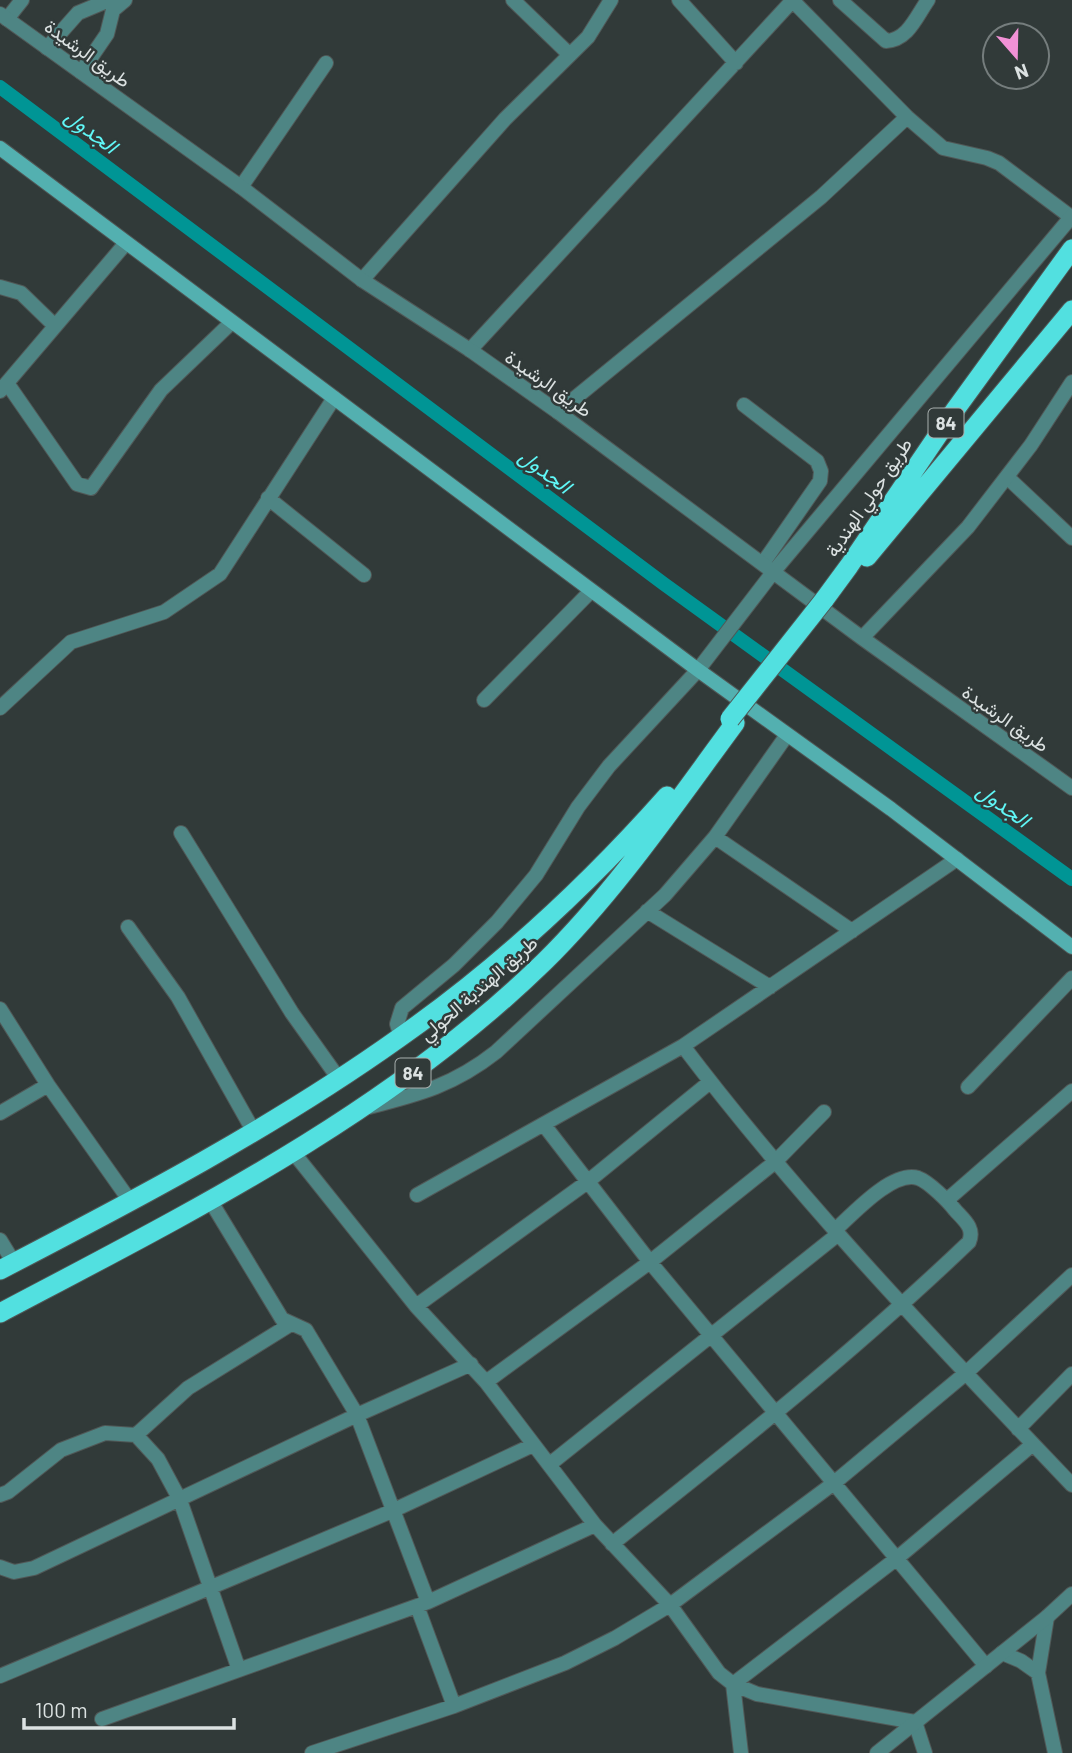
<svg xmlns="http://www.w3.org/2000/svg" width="1072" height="1753" font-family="Barlow,Vazirmatn,sans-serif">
	<rect width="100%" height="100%" fill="#313a39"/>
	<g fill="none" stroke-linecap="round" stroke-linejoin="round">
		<path stroke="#009595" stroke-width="14" d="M0,87L664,584L1072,879"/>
		<defs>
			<path id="minor" d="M513,0L570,55
				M679,0L736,63
				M792,0L907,117L943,148L987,158L999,163L1071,217
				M840,0L886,41C908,40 916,17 928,0
				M7,19L22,0
				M47,48L78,13L109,0
				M81,72L107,34L113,10L125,0
				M241,187L326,63
				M362,280L505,119L588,37L611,0
				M0,287L21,293L54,325
				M470,350L793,0
				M7,383L77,484L91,488L161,390L232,322
				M0,391L126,243
				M744,405L817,461L821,471L820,481L763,563
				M558,412L821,197L907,117
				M1007,477L1072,538
				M268,498L364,575
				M484,700L591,591
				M0,708L71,642L164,612L220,574L334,398
				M181,833L292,1013L339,1079
				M715,837L852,931
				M647,911L770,987
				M128,927L178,997L254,1132
				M0,1009L48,1085L130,1201
				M401,1037L397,1024L402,1008L454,965L497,922L536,875L578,807L609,766L698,670
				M683,1046C790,1187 911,1316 1033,1444L896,1559L733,1684
				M968,1087L1072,978
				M369,1107C420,1094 454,1085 496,1052L665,895L715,837L787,735
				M0,1113L48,1085
				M544,1125L650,1262L986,1666
				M293,1152L416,1306L486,1382L595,1525L670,1605L719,1673L733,1684L757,1694L915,1722L925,1753
				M417,1195L683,1046L957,859
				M210,1200L282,1319L306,1330L357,1415L428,1602
				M947,1200L1072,1091
				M0,1240L14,1263
				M416,1306L586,1183L710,1082
				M486,1382L650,1262L775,1162L824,1112
				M1018,1429L1072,1374
				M136,1435L188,1388L291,1324
				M1033,1444L1072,1485
				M550,1464L837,1235
				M0,1495L8,1492L61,1450L105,1433L136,1435L158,1459L180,1500L239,1670
				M612,1544C735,1447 856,1350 969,1242C975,1228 964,1220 955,1210C948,1201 929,1182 918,1178C892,1170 852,1215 834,1231
				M0,1567L14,1572L34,1568L357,1415L471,1364
				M417,1606L454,1706
				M1047,1617L1038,1673L1055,1753
				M1002,1653L1021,1661L1038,1673
				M0,1676L392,1511L533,1445
				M733,1684L741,1753
				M102,1719L428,1602L595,1525
				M312,1753L454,1706L565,1663L615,1638L670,1605L834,1483L966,1373L1072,1275"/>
			<path id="tertiary" d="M0,14L241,187L362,280L470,350L558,412L862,638L1072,788
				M774,571L1072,216
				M862,638L968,527L1031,445L1072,382
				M698,670L774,571
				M877,1753L1047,1617L1072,1594"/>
			<path id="secondary" d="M0,148L698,670L891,809L1072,947"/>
			<path id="trunk" d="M867,557L1072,310
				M824,600L849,566L955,410L1072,249
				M0,1270C137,1199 274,1127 399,1038C496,970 589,884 667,796
				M0,1313C191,1212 388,1114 544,962C617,890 675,804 735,723"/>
		</defs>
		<use href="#minor" stroke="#505857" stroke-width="16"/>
		<use href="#tertiary" stroke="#505857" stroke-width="16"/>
		<use href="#secondary" stroke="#505857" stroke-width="16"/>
		<use href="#trunk" stroke="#505857" stroke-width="21"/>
		<use href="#minor" stroke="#4e8584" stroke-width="14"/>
		<use href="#tertiary" stroke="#4e8584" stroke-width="14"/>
		<use href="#secondary" stroke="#53b0b0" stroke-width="14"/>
		<use href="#trunk" stroke="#52e0e0" stroke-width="19"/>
		<defs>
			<path id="trunk-bridge" d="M730,719L824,600"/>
		</defs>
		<use href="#trunk-bridge" stroke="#505857" stroke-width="21" stroke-linecap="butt"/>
		<use href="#trunk-bridge" stroke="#52e0e0" stroke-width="19"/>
	</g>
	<g text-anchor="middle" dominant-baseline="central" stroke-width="5" stroke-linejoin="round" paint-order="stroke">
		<g fill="#313a39" stroke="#a9b0af" stroke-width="2">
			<rect x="928.5" y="408.5" width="35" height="29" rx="5"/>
			<rect x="395.5" y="1058.5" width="35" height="29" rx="5"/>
		</g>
		<g font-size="18" font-weight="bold" fill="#dce2e2">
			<text x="946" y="423">84</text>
			<text x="413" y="1073">84</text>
		</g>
		<g font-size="19" fill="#dce2e2" stroke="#313a39">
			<text transform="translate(88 53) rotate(36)">طريق الرشيدة</text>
			<text transform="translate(549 383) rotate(35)">طريق الرشيدة</text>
			<text transform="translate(868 497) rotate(-56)">طريق حولي الهندية</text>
			<text transform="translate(1006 718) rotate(35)">طريق الرشيدة</text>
			<text transform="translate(478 988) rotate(-41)">طريق الهندية الحولي</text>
		</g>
		<g font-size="21" font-style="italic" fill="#60f8f8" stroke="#313a39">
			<text transform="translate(92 130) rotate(37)">الجدول</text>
			<text transform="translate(546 470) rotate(37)">الجدول</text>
			<text transform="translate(1004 804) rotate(36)">الجدول</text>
		</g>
	</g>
	<g transform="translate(1016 56) rotate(160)"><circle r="33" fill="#313a39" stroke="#757d7d" stroke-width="2"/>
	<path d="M0-5L12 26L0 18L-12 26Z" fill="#f291d6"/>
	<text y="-10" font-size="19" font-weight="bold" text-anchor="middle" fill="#dce2e2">N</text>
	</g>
	<path d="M24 1718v10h210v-10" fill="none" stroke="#dce2e2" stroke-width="3.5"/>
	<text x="35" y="1718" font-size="21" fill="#dce2e2" stroke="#313a39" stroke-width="5" paint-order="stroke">100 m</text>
</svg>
